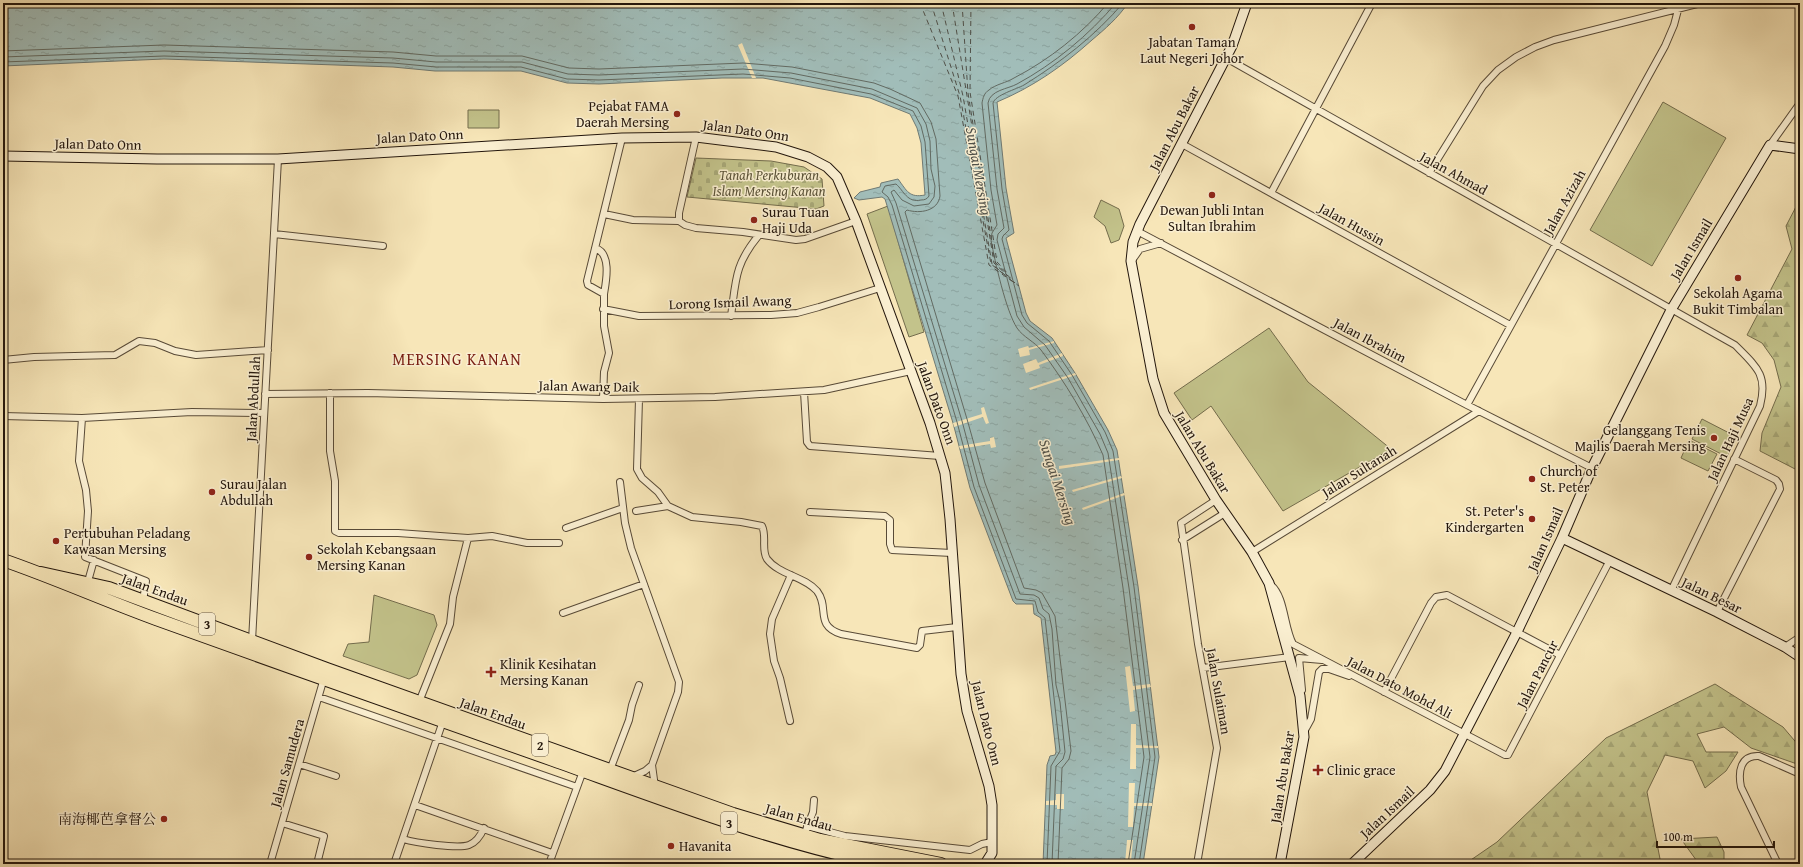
<svg xmlns="http://www.w3.org/2000/svg" width="1803" height="867" font-family="'Gentium Book Plus','Noto Serif SC',serif">
	<defs>
		<pattern id="forest-firs" width="22" height="20" patternUnits="userSpaceOnUse"><rect width="22" height="20" fill="#c3c38b"/><path d="M5 1l3.5 6h-7zM16 11l3.5 6h-7z" fill="#a7a777"/></pattern>
		<pattern id="cemetery-stones" width="16" height="16" patternUnits="userSpaceOnUse"><rect width="16" height="16" fill="#c3c38b"/><path d="M2 7V4a2 2 0 0 1 4 0v3zM10 15v-3a2 2 0 0 1 4 0v3z" fill="#a7a777"/></pattern>
		<pattern id="water-ripples" width="26" height="14" patternUnits="userSpaceOnUse"><rect width="26" height="14" fill="#a1bdb9"/><path d="M2 4q2-2 4 0t4 0M15 11q2-2 4 0t4 0" fill="none" stroke="#8aa29e"/></pattern>
	</defs>
	<rect width="100%" height="100%" fill="#f7e6b8"/>
	<filter id="stains"><feTurbulence type="fractalNoise" baseFrequency=".005" numOctaves="4"/><feColorMatrix values="0 0 0 0 .2 0 0 0 0 .09 0 0 0 0 .02 0 0 0 .5 -.17"/></filter>
	<radialGradient id="worn" r=".72"><stop offset=".6" stop-color="#630" stop-opacity="0"/><stop offset="1" stop-color="#630" stop-opacity=".3"/></radialGradient>
	<path fill="url(#forest-firs)" stroke="#736c4c" d="M1800,199V496L1797,470L1760,451L1762,433L1781,387L1774,360L1762,343L1747,335L1792,249L1786,226Z
		M1715,684L1783,727L1800,747V765L1751,748L1724,727L1697,734L1706,752H1738L1726,771L1705,788L1693,761L1665,755L1647,792L1661,864H1465L1497,842L1606,738Z
		M1717,837L1724,852V864H1699L1681,839Z"/>
	<path fill="url(#cemetery-stones)" stroke="#736c4c" d="M696,158L771,161L804,167L822,179L824,206L816,209L687,197Z"/>
	<path fill="#c3c38b" stroke="#736c4c" d="M1663,102L1726,138L1652,266L1590,230Z
		M468,110H499V128H468Z
		M1101,200L1119,209L1124,226L1119,240L1111,243L1105,226L1094,217Z
		M888,206L924,332L909,337L867,214Z
		M1269,328L1308,382L1391,449L1283,511L1211,406L1192,420L1174,393Z
		M1702,419L1737,437L1727,457L1692,439Z
		M1689,440L1717,454L1708,471L1681,458Z
		M374,595L434,615L437,625L417,675L409,679L343,656L348,644L369,642Z"/>
	<path fill="url(#water-ripples)" stroke="#6f7a74" d="M3,3H1128C1118,18 1105,29 1092,40C1063,66 1033,87 997,102L1006,188L1014,233L1006,238L1026,313L1030,321L1052,338L1075,373L1108,430L1117,450L1138,586L1159,757L1143,864H1043L1047,765L1050,756L1055,755L1056,752L1041,618L1034,614L1033,604H1016L1013,601L970,488L953,423L885,199L882,197L859,200L854,198L860,192L880,187L881,183L898,179C907,191 909,198 925,195L921,143L917,128L910,114L870,98L763,78H722L599,84L567,83L521,71H435L393,67L164,59L3,66Z"/>
	<path fill="#f7e6b8" d="M742,43L756,78H752L738,45Z
		M1054,341V343L1029,350L1030,355L1020,357L1018,349L1028,346L1029,348Z
		M1062,353L1063,356L1039,365L1040,368L1026,373L1023,364L1036,359L1038,363Z
		M1075,373L1076,375L1030,390L1029,388Z
		M984,407L989,423L986,424L983,417L954,427L953,423L982,414L981,408Z
		M994,437L996,447L991,448L990,444L960,449L959,446L990,441V438Z
		M1119,458V460L1059,469V466Z
		M1121,476L1122,478L1073,492L1072,490Z
		M1124,493L1125,495L1083,510L1082,508Z
		M1130,666L1133,686L1150,684L1151,687L1133,690L1135,711L1130,712L1125,667Z
		M1131,724H1136V745L1158,746V748H1136V769H1130Z
		M1129,783H1135L1134,803H1152V806H1134L1133,827H1128Z
		M1056,794H1064V809H1057V805H1046V801L1056,800Z
		M1127,840H1133L1131,861H1143V864H1125Z"/>
	<g fill="none" stroke-linecap="round" stroke-linejoin="round">
		<path stroke="#626a62" stroke-width="1" d="M1108,3C1083,33 1049,60 1014,78C1006,83 996,84 989,90C984,93 983,98 982,103L991,190L997,225L992,233L991,240C995,262 1006,311 1017,328C1023,337 1035,342 1041,350C1065,382 1087,418 1103,455L1123,588L1144,757L1128,864
			M1116,3C1089,35 1054,64 1017,84C1008,89 990,90 988,103L997,189L1004,228L998,234L997,240L1017,316L1024,327L1045,345L1068,378L1100,434L1108,453L1129,588L1150,757L1134,864
			M1123,3C1095,36 1061,62 1024,85C1017,89 995,95 993,103L1002,189L1009,230L1003,236L1002,239L1022,315L1027,323L1049,341L1072,375L1105,432L1113,451L1134,587L1155,757L1139,864
			M3,51L164,45L393,52L436,56H522L569,68L599,69L743,63L792,67L874,83L890,89L920,103L931,122L936,139L940,196C938,211 920,214 907,210L905,212L967,419L985,483L1024,588L1036,590L1042,593L1055,616L1071,751L1069,759L1062,768L1058,864
			M3,57L164,51L393,58L436,62H522L568,74L599,75L743,69L791,73L872,89L917,108L926,124L930,141L931,169L935,186L934,197L929,204L914,206L902,200L894,190L891,192L896,203L962,421L979,485L1020,594L1034,595L1039,598L1043,609L1049,614L1052,629L1056,685L1060,702L1065,752L1063,759L1056,766L1052,864
			M3,62L164,56L393,63L436,67H521L567,79L599,80L743,74L790,78L871,94L913,111L921,126L925,142L929,196C927,199 925,200 921,200C907,203 904,191 896,184L885,186L882,192L888,197L892,205L957,422L974,487L1016,599L1035,601L1038,612L1045,618L1060,751L1051,766L1047,864"/>
		<path stroke="#4f5049" stroke-width="1" stroke-dasharray="5 4" stroke-linecap="butt" d="M920,3L958,96L989,265L1019,286
			M931,3L960,96L991,264L1006,276
			M941,3L963,96L992,264L1012,281
			M952,3L994,263L1008,276
			M962,3L968,93L995,262L1015,283
			M971,3L970,92L997,262L1009,275"/>
		<defs>
			<path id="street" d="M1226,58L1735,345C1757,367 1768,375 1760,406L1671,591
				M696,137L679,213V221L685,225L696,228L743,232L796,240L805,239L856,221
				M1182,144L1510,325
				M1770,145L1800,103
				M1429,173L1483,86L1498,70L1516,57L1535,47L1554,40L1701,3
				M1271,193L1372,3
				M604,214L633,220L679,221
				M1137,231L1467,405L1592,468
				M274,234L383,246
				M595,248C612,253 606,282 604,294
				M1133,259L1140,249L1161,243
				M603,309L639,316L771,315L797,313L819,307L880,288
				M731,316C736,281 734,265 759,235
				M3,360L34,357L115,355L139,341L155,343L175,351L196,355L268,350
				M804,392L807,442L810,446L940,456
				M330,393V451L335,481V531L339,533H398L468,538L492,536L527,543H559
				M265,394L368,393L603,399L715,397L824,390L911,371
				M603,399L604,372L609,353L604,326V294L588,285L587,281L622,138
				M639,399L637,469L642,478L658,492L668,506L692,517L741,522L762,526C767,536 761,550 767,559C779,575 804,576 817,591C830,608 814,625 841,634L917,648L920,645L922,631L957,627
				M1467,405L1665,46L1674,25L1678,10
				M3,416L82,418L192,412L264,413
				M82,418L79,461L86,490L88,511L85,557L146,581L143,601
				M620,482L625,523L631,548L679,682L678,692L652,765
				M636,511L668,506
				M810,512L885,516L890,520V544L892,550L952,553
				M566,528L623,508
				M1182,540L1225,513
				M1252,552L1479,411
				M87,585L94,560
				M1271,585C1285,597 1284,628 1293,644L1505,755H1508L1609,562
				M1717,612L1780,489L1779,484L1776,480L1734,459
				M563,613L644,584
				M252,641L278,159
				M1785,647L1800,637
				M1203,668L1290,657
				M1302,690L1299,658L1322,660
				M1384,692L1431,603L1436,597L1447,595L1560,655
				M319,697L577,787
				M419,702L450,624L453,597L468,538
				M790,721L780,678L774,661L770,634L772,619L791,575
				M1305,730L1311,719L1319,672L1322,669H1329L1349,676
				M299,764L336,776
				M610,770L629,720L632,705L639,685
				M632,777L645,771L652,765L655,787
				M415,805L552,853
				M282,823L324,836L317,864
				M807,826L845,836L970,850L982,844L992,842
				M806,830L813,812L814,800
				M403,839C416,843 458,849 469,845C477,842 481,835 484,828
				M270,864L324,678
				M394,864L443,721
				M549,864L583,771
				M1197,864L1217,748L1198,644L1181,523L1216,500
				M1778,864L1741,787C1738,772 1740,755 1759,756L1800,774"/>
			<path id="secondary" d="M1247,3L1232,46L1140,224L1133,242L1131,261L1153,379L1164,413L1216,500L1252,552L1269,583L1300,696L1304,737L1280,864
				M3,156L157,159H278L622,138L696,137L776,147L808,157L827,167L837,177L856,221L930,423L945,473L950,519L961,674L967,711L989,786L992,805V853L985,864
				M1562,538L1717,612L1785,647L1800,657
				M1352,864L1430,790L1445,771L1517,632L1562,538L1592,468L1671,310L1770,145L1800,149"/>
			<path id="highway" d="M3,560C55,578 104,600 156,619C288,667 420,713 553,760C662,799 770,841 883,864
				M41,573L109,588L327,669L733,814L820,840L941,864"/>
		</defs>
		<use href="#street" stroke="#584a37" stroke-width="8"/>
		<use href="#secondary" stroke="#23160c" stroke-width="11"/>
		<use href="#highway" stroke="#23160c" stroke-width="14"/>
		<use href="#street" stroke="#faefd1" stroke-width="6"/>
		<use href="#secondary" stroke="#faefd1" stroke-width="9"/>
		<use href="#highway" stroke="#f7e6b8" stroke-width="12"/>
	</g>
	<g fill="#8f2418" stroke="#faefd1" stroke-width="1.5">
		<circle cx="1192" cy="27" r="4"/>
		<circle cx="677" cy="114" r="4"/>
		<circle cx="1212" cy="195" r="4"/>
		<circle cx="754" cy="220" r="4"/>
		<circle cx="1738" cy="278" r="4"/>
		<circle cx="1714" cy="438" r="4"/>
		<circle cx="1532" cy="479" r="4"/>
		<circle cx="212" cy="492" r="4"/>
		<circle cx="1532" cy="519" r="4"/>
		<circle cx="56" cy="541" r="4"/>
		<circle cx="309" cy="557" r="4"/>
		<path d="M489 666h4v4h4v4h-4v4h-4v-4h-4v-4h4z"/>
		<path d="M1316 764h4v4h4v4h-4v4h-4v-4h-4v-4h4z"/>
		<circle cx="164" cy="819" r="4"/>
		<circle cx="671" cy="846" r="4"/>
	</g>
	<g text-anchor="middle" dominant-baseline="central" stroke-width="3" stroke-linejoin="round" paint-order="stroke">
		<g fill="#faefd1" stroke="#645747" stroke-width="1">
			<rect x="199" y="613" width="16" height="22" rx="3"/>
			<rect x="532" y="734" width="16" height="22" rx="3"/>
			<rect x="721" y="812" width="16" height="22" rx="3"/>
		</g>
		<g font-size="13" font-weight="bold" fill="#23160c">
			<text x="207" y="624">3</text>
			<text x="540" y="745">2</text>
			<text x="729" y="823">3</text>
		</g>
		<g font-size="14" fill="#23160c" stroke="#faefd1" text-anchor="start">
			<text x="1192" y="42" text-anchor="middle">Jabatan Taman<tspan x="1192" dy="16">Laut Negeri Johor</tspan></text>
			<text x="669" y="106" text-anchor="end">Pejabat FAMA<tspan x="669" dy="16">Daerah Mersing</tspan></text>
			<text x="1212" y="210" text-anchor="middle">Dewan Jubli Intan<tspan x="1212" dy="16">Sultan Ibrahim</tspan></text>
			<text x="762" y="212">Surau Tuan<tspan x="762" dy="16">Haji Uda</tspan></text>
			<text x="1738" y="293" text-anchor="middle">Sekolah Agama<tspan x="1738" dy="16">Bukit Timbalan</tspan></text>
			<text x="1706" y="430" text-anchor="end">Gelanggang Tenis<tspan x="1706" dy="16">Majlis Daerah Mersing</tspan></text>
			<text x="1540" y="471">Church of<tspan x="1540" dy="16">St. Peter</tspan></text>
			<text x="220" y="484">Surau Jalan<tspan x="220" dy="16">Abdullah</tspan></text>
			<text x="1524" y="511" text-anchor="end">St. Peter's<tspan x="1524" dy="16">Kindergarten</tspan></text>
			<text x="64" y="533">Pertubuhan Peladang<tspan x="64" dy="16">Kawasan Mersing</tspan></text>
			<text x="317" y="549">Sekolah Kebangsaan<tspan x="317" dy="16">Mersing Kanan</tspan></text>
			<text x="500" y="664">Klinik Kesihatan<tspan x="500" dy="16">Mersing Kanan</tspan></text>
			<text x="1327" y="770">Clinic grace</text>
			<text x="156" y="819" text-anchor="end">南海椰芭拿督公</text>
			<text x="679" y="846">Havanita</text>
		</g>
		<g font-size="14" fill="#23160c" stroke="#faefd1">
			<text transform="translate(1174 128) rotate(-63)">Jalan Abu Bakar</text>
			<text transform="translate(746 130) rotate(8)">Jalan Dato Onn</text>
			<text transform="translate(420 136) rotate(-3)">Jalan Dato Onn</text>
			<text transform="translate(98 144) rotate(1)">Jalan Dato Onn</text>
			<text transform="translate(1454 173) rotate(29)">Jalan Ahmad</text>
			<text transform="translate(1564 202) rotate(-61)">Jalan Azizah</text>
			<text transform="translate(1352 224) rotate(29)">Jalan Hussin</text>
			<text transform="translate(1691 249) rotate(-59)">Jalan Ismail</text>
			<text transform="translate(730 302) rotate(-2)">Lorong Ismail Awang</text>
			<text transform="translate(1370 340) rotate(28)">Jalan Ibrahim</text>
			<text transform="translate(589 386) rotate(1)">Jalan Awang Daik</text>
			<text transform="translate(253 399) rotate(-87)">Jalan Abdullah</text>
			<text transform="translate(937 403) rotate(70)">Jalan Dato Onn</text>
			<text transform="translate(1730 439) rotate(-65)">Jalan Haji Musa</text>
			<text transform="translate(1203 452) rotate(59)">Jalan Abu Bakar</text>
			<text transform="translate(1359 471) rotate(-32)">Jalan Sultanah</text>
			<text transform="translate(1545 539) rotate(-66)">Jalan Ismail</text>
			<text transform="translate(155 589) rotate(20)">Jalan Endau</text>
			<text transform="translate(1712 595) rotate(26)">Jalan Besar</text>
			<text transform="translate(1537 674) rotate(-63)">Jalan Pancur</text>
			<text transform="translate(1400 687) rotate(28)">Jalan Dato Mohd Ali</text>
			<text transform="translate(1219 691) rotate(80)">Jalan Sulaiman</text>
			<text transform="translate(493 713) rotate(20)">Jalan Endau</text>
			<text transform="translate(987 723) rotate(76)">Jalan Dato Onn</text>
			<text transform="translate(287 763) rotate(-74)">Jalan Samudera</text>
			<text transform="translate(1282 777) rotate(-81)">Jalan Abu Bakar</text>
			<text transform="translate(1387 812) rotate(-43)">Jalan Ismail</text>
			<text transform="translate(799 817) rotate(16)">Jalan Endau</text>
		</g>
		<g font-size="14" font-style="italic" fill="#5b5338" stroke="#faefd1">
			<text x="769" y="175">Tanah Perkuburan<tspan x="769" dy="16">Islam Mersing Kanan</tspan></text>
		</g>
		<g font-size="15" font-style="italic" fill="#4f5049" stroke="#faefd1">
			<text transform="translate(979 171) rotate(80)">Sungai Mersing</text>
			<text transform="translate(1058 482) rotate(72)">Sungai Mersing</text>
		</g>
		<g font-size="16" letter-spacing="1" fill="#7a1f14" stroke="#faefd1">
			<text x="457" y="359">MERSING KANAN</text>
		</g>
	</g>
	<rect width="1803" height="867" fill="none" stroke="#f7e6b8" stroke-width="16"/>
	<rect x="4" y="4" width="1795" height="859" fill="none" stroke="#23160c" stroke-width="2"/>
	<rect x="8" y="8" width="1787" height="851" fill="none" stroke="#23160c"/>
	<path d="M1657 841v6h117v-6" fill="none" stroke="#23160c" stroke-width="2"/>
	<text x="1663" y="841" font-size="12" fill="#23160c" stroke="#faefd1" stroke-width="3" paint-order="stroke">100 m</text>
	<rect width="100%" height="100%" filter="url(#stains)"/>
	<rect width="100%" height="100%" fill="url(#worn)"/>
</svg>
